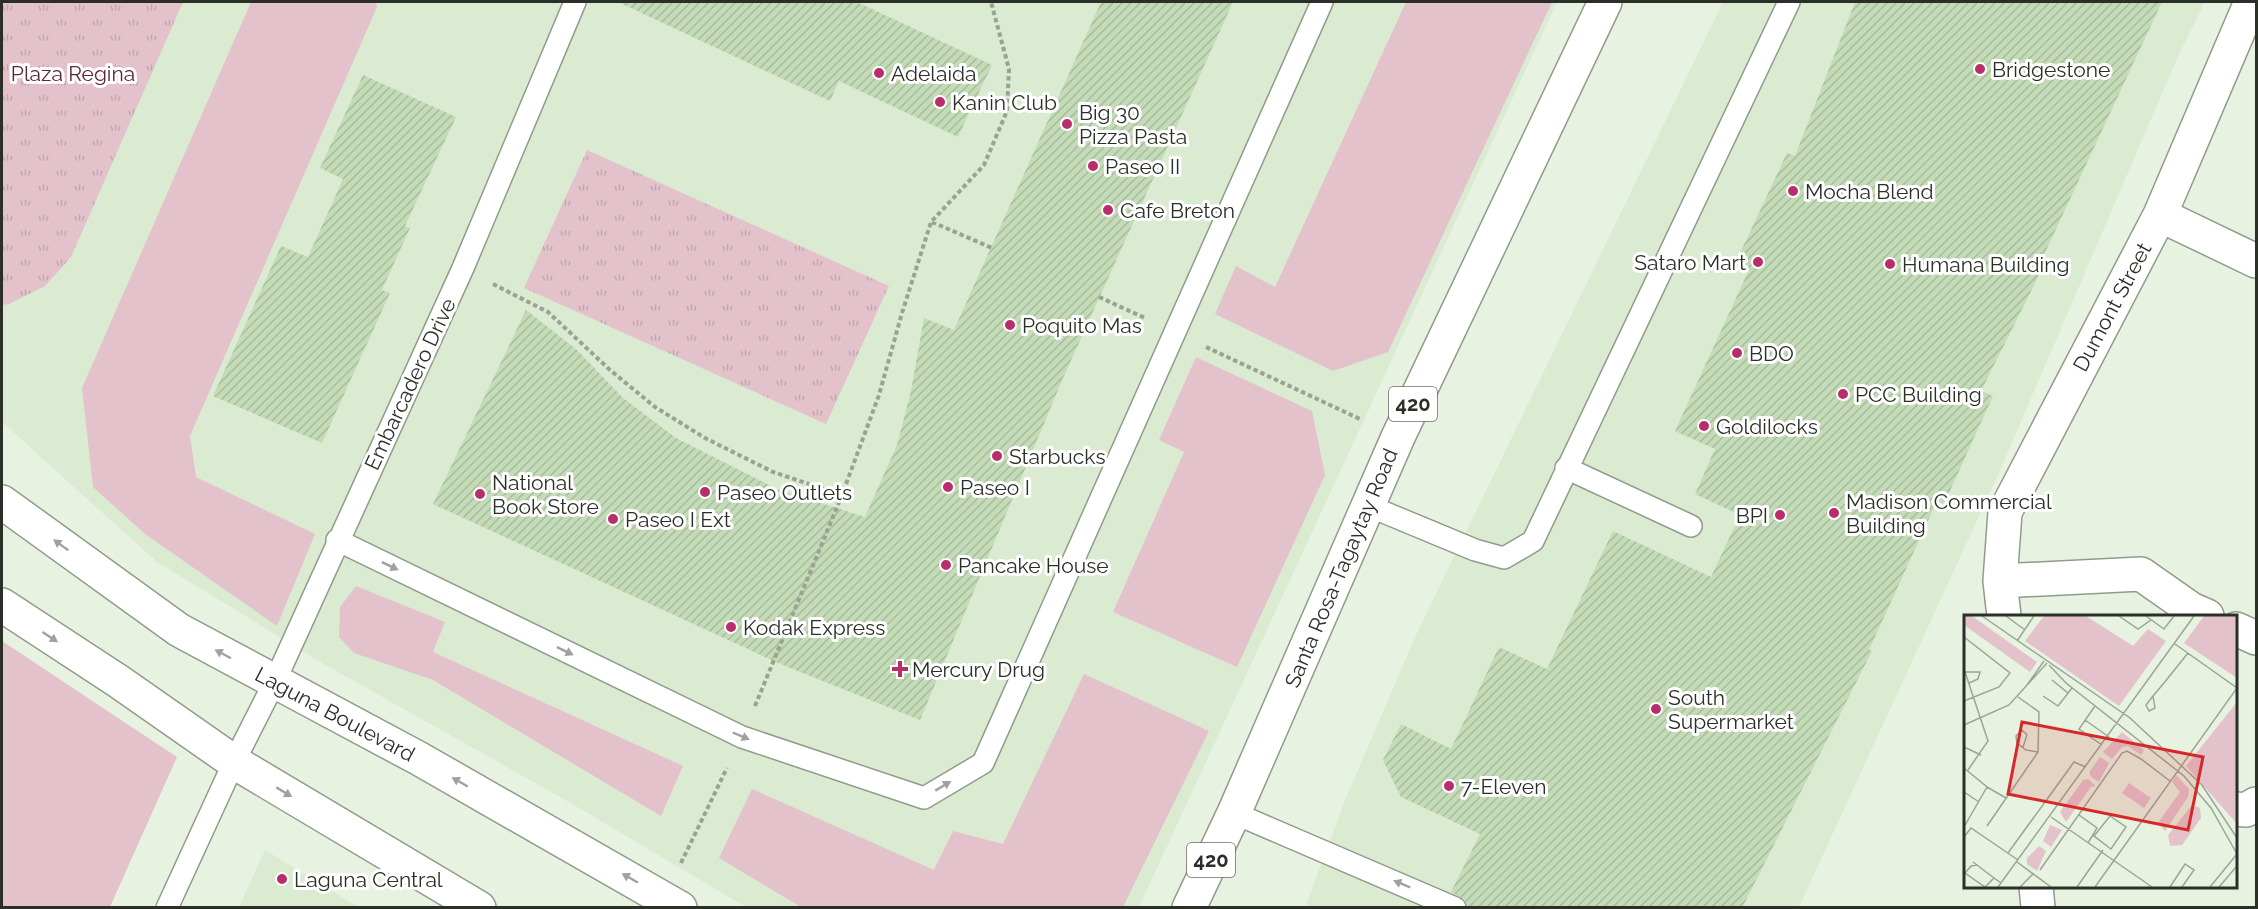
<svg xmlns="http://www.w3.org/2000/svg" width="2258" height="909" font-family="Raleway,sans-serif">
	<defs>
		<pattern id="park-tufts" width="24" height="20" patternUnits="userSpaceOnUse" patternTransform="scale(1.5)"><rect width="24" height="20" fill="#e3c2cc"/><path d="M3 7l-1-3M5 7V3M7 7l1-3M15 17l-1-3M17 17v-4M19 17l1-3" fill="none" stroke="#c3a7af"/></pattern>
		<pattern id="building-hatch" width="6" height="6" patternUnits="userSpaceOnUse" patternTransform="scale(1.5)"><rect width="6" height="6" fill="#c4dbb7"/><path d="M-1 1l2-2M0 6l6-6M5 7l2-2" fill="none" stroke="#a9bc9d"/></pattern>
	</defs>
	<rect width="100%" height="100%" fill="#e7f3e0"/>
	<path fill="#daebd1" d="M2,2H1557L1139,907H746L562,798L322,663L157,562L2,422Z
		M1723,2H2205L2179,54L1998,475L1799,907L1305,908L1345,800L1417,633Z
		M265,850L358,907H239Z"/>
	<path fill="#e3c2cc" d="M251,2H376L377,7L190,436L196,477L315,534L277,626L145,534L93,487L82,388Z
		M1406,2H1552L1388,352L1333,371L1215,314L1236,266L1275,287Z
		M1196,357L1312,411L1325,475L1237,667L1113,612L1184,452L1159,440Z
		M356,586L445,622L433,652L683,766L661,816L433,680L354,653L339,637L340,607Z
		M2,641L177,757L110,907H2Z
		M1084,674L1209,731L1123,907H801L719,858L752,789L934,870L953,831L1003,844Z"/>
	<path fill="url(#park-tufts)" d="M2,2H183L71,257L45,286L9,304L2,305Z
		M587,150L889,286L826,424L524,288Z"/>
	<path fill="url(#building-hatch)" d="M618,2H857L992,65L958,137L839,81L830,101Z
		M1101,2H1233L1063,378L920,720L778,663L433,504L526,310L576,349L623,398L676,438L777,489L865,517L897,445L911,391L924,318L954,330Z
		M1855,2H2162L2042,259L2046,261L1981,391L1993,396L1944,504L1937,501L1869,650L1872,651L1742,908H1468L1465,900L1451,892L1480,834L1401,797L1383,760L1401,724L1451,749L1499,647L1547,669L1613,531L1711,577L1740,515L1695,494L1715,449L1675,431L1748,272L1734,266L1787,153L1795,156Z
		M363,75L456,117L405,226L410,228L382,290L390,293L322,443L213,396L281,246L308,257L343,179L320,168Z"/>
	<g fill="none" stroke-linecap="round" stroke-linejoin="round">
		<defs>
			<path id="lane" d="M1566,468L1691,526
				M1369,506L1475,550L1504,558L1533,541L1789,2
				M337,540L742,737L924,798L983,763L1322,2
				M1234,813L1455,908
				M167,908L234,762L275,681L463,268L575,2"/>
			<path id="street" d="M2160,215L2256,261
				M2000,581L2141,574L2191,609L2207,616
				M2004,616L2000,581L2005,512L2160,215L2251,2
				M2236,629L2256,638
				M2236,809L2246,810L2256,804
				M2036,886L2038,908"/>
			<path id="secondary" d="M2,502L179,630L418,758L680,908
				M2,605L118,681L234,762L479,908"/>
			<path id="primary" d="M1189,908L1234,813L1398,437L1605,2"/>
		</defs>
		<use href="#lane" stroke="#909c8a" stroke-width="24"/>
		<use href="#street" stroke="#909c8a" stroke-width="36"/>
		<use href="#secondary" stroke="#909c8a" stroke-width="36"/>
		<use href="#primary" stroke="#909c8a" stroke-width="36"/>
		<path stroke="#99a293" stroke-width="4" stroke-dasharray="4.5 3" stroke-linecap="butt" d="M932,222L992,248
			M493,284L548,312L610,370L655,407L705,438L773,472L842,495
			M1099,297L1145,318
			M1206,347L1362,420
			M755,706L842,495L879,395L902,313L931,222L984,165L1007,111L1009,69L991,2
			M681,863L727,768"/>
		<use href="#lane" stroke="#fff" stroke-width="21"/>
		<use href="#street" stroke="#fff" stroke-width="33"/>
		<use href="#secondary" stroke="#fff" stroke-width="33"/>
		<use href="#primary" stroke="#fff" stroke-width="33"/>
	</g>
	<defs><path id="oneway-solid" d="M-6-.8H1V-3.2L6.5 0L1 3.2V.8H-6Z" transform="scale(1.5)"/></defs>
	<g fill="#9fa19e">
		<use href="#oneway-solid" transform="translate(61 545) rotate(-144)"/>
		<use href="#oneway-solid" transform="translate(390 566) rotate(26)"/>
		<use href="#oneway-solid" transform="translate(50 637) rotate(33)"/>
		<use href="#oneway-solid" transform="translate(565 651) rotate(26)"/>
		<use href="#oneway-solid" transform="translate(223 654) rotate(-152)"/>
		<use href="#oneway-solid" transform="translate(741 736) rotate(23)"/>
		<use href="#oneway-solid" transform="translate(460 782) rotate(-150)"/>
		<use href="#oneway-solid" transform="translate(943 786) rotate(-31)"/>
		<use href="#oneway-solid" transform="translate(284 792) rotate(31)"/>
		<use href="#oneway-solid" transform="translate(630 878) rotate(-150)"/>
		<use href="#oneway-solid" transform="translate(1402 884) rotate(-157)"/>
	</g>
	<g fill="#b72e6a" stroke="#fff" stroke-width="2">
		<circle cx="1980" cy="69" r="6"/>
		<circle cx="879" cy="73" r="6"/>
		<circle cx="940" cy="102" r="6"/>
		<circle cx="1067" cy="124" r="6"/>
		<circle cx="1093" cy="166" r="6"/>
		<circle cx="1793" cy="191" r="6"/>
		<circle cx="1108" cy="210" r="6"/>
		<circle cx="1758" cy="262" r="6"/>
		<circle cx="1890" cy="264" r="6"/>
		<circle cx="1010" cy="325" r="6"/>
		<circle cx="1737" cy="353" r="6"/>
		<circle cx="1843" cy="394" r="6"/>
		<circle cx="1704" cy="426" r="6"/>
		<circle cx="997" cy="456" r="6"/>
		<circle cx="948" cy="487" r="6"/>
		<circle cx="705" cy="492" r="6"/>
		<circle cx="480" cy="494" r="6"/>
		<circle cx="1834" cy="513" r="6"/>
		<circle cx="1780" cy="515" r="6"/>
		<circle cx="613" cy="519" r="6"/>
		<circle cx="946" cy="565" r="6"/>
		<circle cx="731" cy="627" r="6"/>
		<path d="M897 660h6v6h6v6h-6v6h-6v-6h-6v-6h6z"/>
		<circle cx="1656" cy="709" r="6"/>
		<circle cx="1449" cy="786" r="6"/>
		<circle cx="282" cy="879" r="6"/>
	</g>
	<g text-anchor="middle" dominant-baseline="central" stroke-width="6" stroke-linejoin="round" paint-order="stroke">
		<g fill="#fff" stroke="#6a6d68" stroke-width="1.5">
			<rect x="1389" y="387" width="48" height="34" rx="4.5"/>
			<rect x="1187" y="843" width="48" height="34" rx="4.5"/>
		</g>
		<g font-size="20" font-weight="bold" fill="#2a2f27">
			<text x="1413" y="404">420</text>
			<text x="1211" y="860">420</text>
		</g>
		<g font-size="21" fill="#2a2f27" stroke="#fff" text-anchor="start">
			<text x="1992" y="69">Bridgestone</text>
			<text x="891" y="73">Adelaida</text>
			<text x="952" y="102">Kanin Club</text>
			<text x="1079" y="112">Big 30<tspan x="1079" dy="24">Pizza Pasta</tspan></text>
			<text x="1105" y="166">Paseo II</text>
			<text x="1805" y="191">Mocha Blend</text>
			<text x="1120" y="210">Cafe Breton</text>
			<text x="1746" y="262" text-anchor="end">Sataro Mart</text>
			<text x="1902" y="264">Humana Building</text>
			<text x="1022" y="325">Poquito Mas</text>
			<text x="1749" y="353">BDO</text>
			<text x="1855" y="394">PCC Building</text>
			<text x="1716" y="426">Goldilocks</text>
			<text x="1009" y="456">Starbucks</text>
			<text x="492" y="482">National<tspan x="492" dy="24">Book Store</tspan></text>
			<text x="960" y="487">Paseo I</text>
			<text x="717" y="492">Paseo Outlets</text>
			<text x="1846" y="501">Madison Commercial<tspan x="1846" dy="24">Building</tspan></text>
			<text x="1768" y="515" text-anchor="end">BPI</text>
			<text x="625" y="519">Paseo I Ext</text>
			<text x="958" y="565">Pancake House</text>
			<text x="743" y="627">Kodak Express</text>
			<text x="912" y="669">Mercury Drug</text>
			<text x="1668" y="697">South<tspan x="1668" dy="24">Supermarket</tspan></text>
			<text x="1461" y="786">7-Eleven</text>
			<text x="294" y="879">Laguna Central</text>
		</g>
		<g font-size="21" fill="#5d263b" stroke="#fff">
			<text x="73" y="73">Plaza Regina</text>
		</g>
		<g font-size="21" fill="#2a2f27" stroke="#fff">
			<text transform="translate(2112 307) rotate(-62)">Dumont Street</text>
			<text transform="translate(410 384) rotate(-65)">Embarcadero Drive</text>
			<text transform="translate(1341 568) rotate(-67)">Santa Rosa-Tagaytay Road</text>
			<text transform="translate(335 714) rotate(28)">Laguna Boulevard</text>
		</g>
	</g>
	<g transform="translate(1964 615)">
		<rect width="273" height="273" fill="#e7f3e0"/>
		<path d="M0,1H8L73,47L66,57L0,10ZM80,1H122L169,31L184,14L202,26L155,91L61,26ZM240,1H273V63L220,28ZM273,87V209L222,151ZM158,117L180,135L177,140L164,131L158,132L148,144L139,137ZM136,142L145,148L135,167L126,161V156ZM212,160L225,174L224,182L201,216L194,208L216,177L208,167ZM124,164L132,171L127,172L102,207L96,197L119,165ZM86,210L98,215L87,232L79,226ZM75,231L82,236L73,256L63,249V243Z" fill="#e3c2cc"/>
		<path d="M165,168L187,183L180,193L158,178ZM228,190L236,193L237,203L218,230L206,231L204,220Z" fill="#e3c2cc"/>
		<path fill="none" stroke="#9ba596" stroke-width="1.5" d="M18,1L166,103L238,170L273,223M42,1L61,15M155,1L174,14L187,5M182,1L200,14L210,1M0,22L46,58L35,72L0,86M53,26L70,1M85,50L102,68L220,161L247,193L273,239M0,54L24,126L4,155M1,57H16L14,64L5,68M88,65L104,78M63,70L80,46M79,81L94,91L108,73M189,81L191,93L185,96L182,90L189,81L200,68L224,38M131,91L115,114L138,130M121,105L145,122M0,110L45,90L83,48M0,132L17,140M59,132L63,120L58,115L52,121L53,128L62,135L74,137M0,153L23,172L0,212M23,172L42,183M0,177L15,187M115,200L133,213L124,228M146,201L162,212L147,234L130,221ZM87,202L188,272M23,211L74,137L75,97L54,82M0,222L7,213L54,245M44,238L110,147L122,152M9,247L30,263M53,247L87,272M13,250L7,251L1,258L21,272L30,263L37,268M76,255L158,138L163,136L177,144L206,166M34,272L230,1M56,272L69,259M113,272L139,235M131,272L273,73L211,29M206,272L221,249L230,255L218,272M246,272L273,239M255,272L273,251"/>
		<path fill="#d62828" fill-opacity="0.15" stroke="#d62828" stroke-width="3" d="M58,107L239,142L224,215L44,179Z"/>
		<rect width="273" height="273" fill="none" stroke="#2a2f27" stroke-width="3"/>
	</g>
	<rect width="2258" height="909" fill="none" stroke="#2a2f27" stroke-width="6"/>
</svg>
